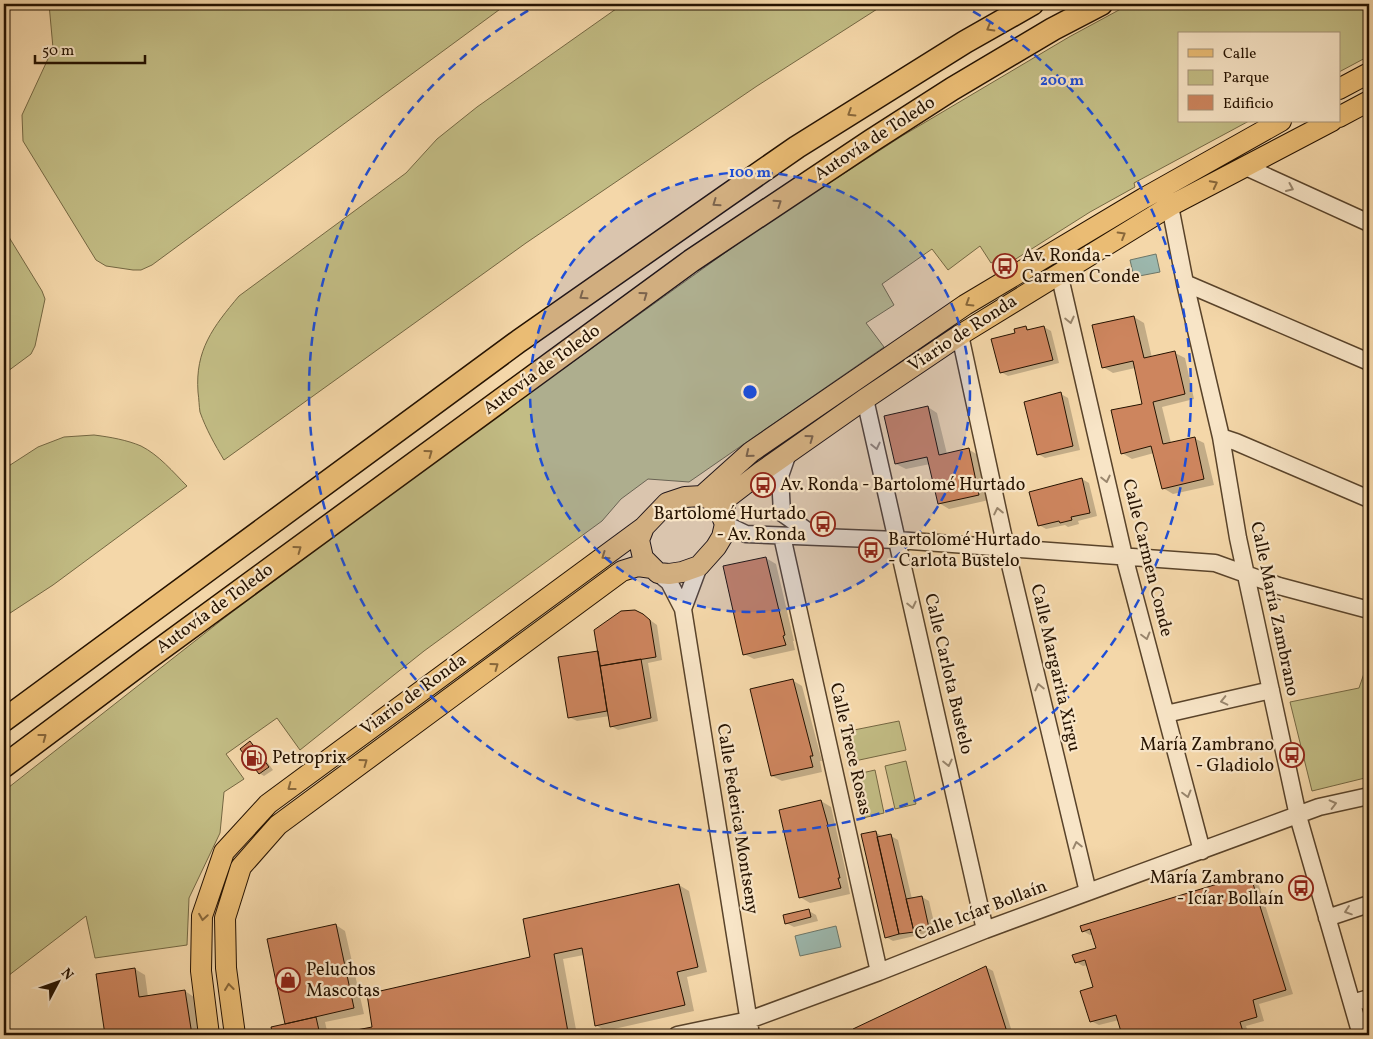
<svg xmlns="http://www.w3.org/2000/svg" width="1373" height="1039" font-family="Vollkorn,serif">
	<rect width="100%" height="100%" fill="#f4d7a9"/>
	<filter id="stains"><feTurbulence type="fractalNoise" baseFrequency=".004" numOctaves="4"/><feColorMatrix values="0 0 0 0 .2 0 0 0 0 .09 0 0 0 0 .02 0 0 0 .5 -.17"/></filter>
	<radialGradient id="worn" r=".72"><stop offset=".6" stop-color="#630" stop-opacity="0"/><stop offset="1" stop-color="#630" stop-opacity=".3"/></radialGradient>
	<path fill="#c2bc84" stroke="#746742" d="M49,4H507L152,265L141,270H133L106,266L96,260L23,141L22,115L53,48Z
		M623,4H885L757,86L526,243L224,460C215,445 206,429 200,412C199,406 199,399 198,392C195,350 213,327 239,296L406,173L437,139L477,107Z
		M1130,4H1369V56L1339,72V34H1179V121H1249L1134,183L1135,187L1090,212L1011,262L1005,255L991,263L980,246L948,270L932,249L882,284L894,305L866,323L884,347L689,482L648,479L621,499L602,521L424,651L300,750L277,718L226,754L244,779L224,792L220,833L189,898L187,945L95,958L86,916L4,979V791L223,619L443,455L761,227L902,136L1069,37Z
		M4,229L42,291L45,299L35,346L31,354L4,374Z
		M94,435C110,437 127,440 141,446C159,455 173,472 187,486L53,585L4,617V469L38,447L64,437Z
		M1369,659V777L1312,791L1290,702L1359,688Z
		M899,721L906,750L850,762L844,732Z
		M906,761L916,804L895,809L885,766Z
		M875,770L884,813L863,818L853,775Z"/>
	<path fill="#9cb8ae" stroke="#6c7668" d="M1156,254L1160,272L1134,277L1130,260Z
		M836,926L841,947L800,956L795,936Z"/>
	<path fill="#0003" d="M1134,317L1144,323L1152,358L1175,353L1185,358L1194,399L1162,407L1171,443L1194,438L1204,443L1214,485L1173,494L1163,488L1154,453L1132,459L1122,453L1143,405L1135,368L1113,373L1103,367Z
		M1044,327L1051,331L1059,363L1008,376L1001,372L1016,334L1026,328L1031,330Z
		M1061,394L1068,398L1080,450L1045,458L1038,454Z
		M928,407L937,413L947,454L968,449L978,455L989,500L949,509L939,503L930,464L906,469L896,464Z
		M1082,479L1089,483L1097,516L1078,521L1079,524L1068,527L1065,525L1046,529L1039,525Z
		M766,558L776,564L794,641H793L795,650L754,659L744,654Z
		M643,615L657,625L662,660L648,663L658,721L618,730L611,726L610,716L577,721L569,717L599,652Z
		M792,680L802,686L822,761H820L822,772L782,781L772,776Z
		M250,743L255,745L273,770L264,776L259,773Z
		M821,801L831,807L845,868L850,894L810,903L800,897Z
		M875,832L882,836H891L898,840L912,899L922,897L929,901L936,931L893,941L886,937Z
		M1250,875L1257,879L1293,994L1259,1004L1264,1021L1246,1026L1249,1035H1123L1119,1020L1099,1025L1091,1021L1095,987L1088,965L1083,966L1076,962L1097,949L1093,934L1090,935L1083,931Z
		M679,885L689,891L707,972L687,977L694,1011L605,1031L596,1025L584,955L563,959L577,1035H338L373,1028L531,958Z
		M809,911L816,915L818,921L794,927L786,923Z
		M336,925L345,931L364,1014L325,1022L328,1035H274L273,1028L287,1025Z
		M986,967L993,971L1013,1035H856L854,1030Z
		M135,969L145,975L148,997L185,991L194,997L200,1035H107L98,975Z"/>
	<path fill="#cd855e" stroke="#251200" d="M1134,316L1144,358L1175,351L1185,394L1153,402L1163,444L1195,437L1204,479L1162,489L1151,446L1121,454L1111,410L1142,404L1133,361L1102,368L1092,325Z
		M1026,326L1027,330L1044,326L1053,360L1000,373L991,339L1015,333L1014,329Z
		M1061,392L1073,446L1037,455L1024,402Z
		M928,406L939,455L969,448L979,495L938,504L927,457L895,464L884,416Z
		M1082,478L1090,513L1071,517L1072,520L1060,523L1059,521L1038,526L1029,492Z
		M766,557L785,635L783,636L786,645L743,655L723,566Z
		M635,610L643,614L650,620L656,657L600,666L594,630L621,611Z
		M598,651L607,711L568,718L558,657Z
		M641,659L651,718L610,727L600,666Z
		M793,679L813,756H810L813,767L771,776L750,689Z
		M250,741L269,767L259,774L240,749Z
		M821,800L828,825H827L840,878H838L841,888L799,898L779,810Z
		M876,831L899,934L885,938L861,834Z
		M891,834L914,932L899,934L877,837Z
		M1250,874L1286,990L1253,1000L1257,1017L1240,1022L1244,1035H1122L1116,1015L1090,1022L1080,991L1093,987L1085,960L1075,963L1072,955L1096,948L1090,929L1082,932L1080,926Z
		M679,884L698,967L677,972L685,1005L595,1026L582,948L554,954L568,1032L552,1035H331L372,1027L367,994L530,957L523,919Z
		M922,896L929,928L914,932L906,899Z
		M809,909L811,917L785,924L783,915Z
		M336,924L354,1008L285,1024L267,939Z
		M986,966L1008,1035H855L853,1029Z
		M135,968L139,997L185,990L192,1035H105L96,974Z
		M316,1017L320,1035H273L271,1027Z"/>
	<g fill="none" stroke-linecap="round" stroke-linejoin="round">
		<defs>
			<path id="minor" d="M1246,167L1369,223
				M1166,197L1170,206L1185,283L1221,437L1238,538L1298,816L1361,1035
				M1059,273L1124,556L1202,851
				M1185,283L1369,362
				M960,335L1006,548L1088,892
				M865,399L985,930
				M1221,437L1236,442L1369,499
				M788,453L780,476L782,513L816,537
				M725,524L746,534L897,540L1215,563L1279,586L1369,610
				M782,536L879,972
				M658,573L669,582L683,609L751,1035
				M683,609L699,566
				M1166,714L1271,690
				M1327,918L1369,904
				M1352,1003L1369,998
				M677,1035L749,1020L879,972L985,930L1319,807L1369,796"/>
			<path id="major" d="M1339,89L1369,73
				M1339,117L1369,101
				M702,496L751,452L965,305L1144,198L1281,121
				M702,496L716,502L725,524L722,537L716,547L699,566L682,572L669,574L658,573L643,558L639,540L644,527L667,503L685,497Z
				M722,516L727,498L761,472L865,399L960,335L1170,206L1332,121
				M209,1035L201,971L202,916L224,852L268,804L644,527
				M235,1035L226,968L225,918L241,867L278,825L622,571L638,566L652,568"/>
			<path id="highway" d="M4,720L519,341L725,197L797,147L965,42L1032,4
				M4,766L147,659L691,261L871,141L952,89L1053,29L1101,4"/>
		</defs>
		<use href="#minor" stroke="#59432a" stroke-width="19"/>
		<use href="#major" stroke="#251200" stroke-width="22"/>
		<use href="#highway" stroke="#251200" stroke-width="25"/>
		<use href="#minor" stroke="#f8e5c7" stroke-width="16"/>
		<use href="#major" stroke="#eabc74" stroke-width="20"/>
		<use href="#highway" stroke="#eabc74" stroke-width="22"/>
	</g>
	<defs><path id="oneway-chevron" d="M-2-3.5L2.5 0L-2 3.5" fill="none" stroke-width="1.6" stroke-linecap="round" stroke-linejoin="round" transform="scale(1.25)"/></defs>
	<g stroke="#88673a">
		<use href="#oneway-chevron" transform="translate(990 28) rotate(150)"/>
		<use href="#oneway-chevron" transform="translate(851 113) rotate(148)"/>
		<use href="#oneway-chevron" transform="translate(1214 184) rotate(-27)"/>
		<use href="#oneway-chevron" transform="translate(716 203) rotate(145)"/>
		<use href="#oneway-chevron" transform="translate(778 203) rotate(-34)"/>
		<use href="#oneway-chevron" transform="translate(1122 235) rotate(-31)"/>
		<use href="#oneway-chevron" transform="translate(644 295) rotate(-36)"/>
		<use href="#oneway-chevron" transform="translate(583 296) rotate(145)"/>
		<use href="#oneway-chevron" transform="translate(969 303) rotate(148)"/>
		<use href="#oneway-chevron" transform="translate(810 438) rotate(-36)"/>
		<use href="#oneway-chevron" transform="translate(429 453) rotate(-36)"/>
		<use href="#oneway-chevron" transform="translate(749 454) rotate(141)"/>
		<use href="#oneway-chevron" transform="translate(298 549) rotate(-36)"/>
		<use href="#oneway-chevron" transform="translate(605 556) rotate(145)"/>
		<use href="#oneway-chevron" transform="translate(495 666) rotate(-36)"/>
		<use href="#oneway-chevron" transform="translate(43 737) rotate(-37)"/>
		<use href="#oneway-chevron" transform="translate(364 762) rotate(-36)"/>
		<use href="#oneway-chevron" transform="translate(291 787) rotate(143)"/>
		<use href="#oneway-chevron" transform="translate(203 917) rotate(99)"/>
		<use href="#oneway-chevron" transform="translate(229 987) rotate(-97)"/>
	</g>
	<g stroke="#99866d">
		<use href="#oneway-chevron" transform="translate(1290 188) rotate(24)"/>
		<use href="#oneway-chevron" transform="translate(1070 320) rotate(77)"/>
		<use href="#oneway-chevron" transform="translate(876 446) rotate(77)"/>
		<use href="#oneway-chevron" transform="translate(1106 479) rotate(77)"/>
		<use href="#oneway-chevron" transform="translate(998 511) rotate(-102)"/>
		<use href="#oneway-chevron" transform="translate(912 605) rotate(77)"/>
		<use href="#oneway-chevron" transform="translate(1146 636) rotate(75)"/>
		<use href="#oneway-chevron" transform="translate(1039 687) rotate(-103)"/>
		<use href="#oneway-chevron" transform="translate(1224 701) rotate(167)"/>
		<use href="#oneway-chevron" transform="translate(948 763) rotate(77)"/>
		<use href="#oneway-chevron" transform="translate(1187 794) rotate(75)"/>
		<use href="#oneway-chevron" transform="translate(1333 804) rotate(-14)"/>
		<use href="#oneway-chevron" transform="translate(1077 845) rotate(-103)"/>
		<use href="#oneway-chevron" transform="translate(1348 911) rotate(161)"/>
	</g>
	<circle cx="750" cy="392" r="220" fill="#1d4ed8" fill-opacity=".12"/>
	<g fill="none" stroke="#1d4ed8" stroke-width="2.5" stroke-dasharray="9 6">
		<circle cx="750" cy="392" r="220"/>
		<path d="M960 4A441 441 0 1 1 540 4"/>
	</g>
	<defs>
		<symbol id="bus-ring" viewBox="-11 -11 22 22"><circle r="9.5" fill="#f8e5c7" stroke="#8f2418" stroke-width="1.5"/><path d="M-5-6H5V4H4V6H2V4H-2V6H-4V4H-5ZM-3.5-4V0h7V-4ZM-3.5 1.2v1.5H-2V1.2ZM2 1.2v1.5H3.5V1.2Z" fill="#8f2418"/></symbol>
		<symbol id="fuel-ring" viewBox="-11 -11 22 22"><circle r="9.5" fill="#f8e5c7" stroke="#8f2418" stroke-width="1.5"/><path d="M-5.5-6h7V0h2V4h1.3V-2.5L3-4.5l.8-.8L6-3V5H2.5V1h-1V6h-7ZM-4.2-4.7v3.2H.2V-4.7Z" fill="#8f2418"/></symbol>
		<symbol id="shop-ring" viewBox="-11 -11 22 22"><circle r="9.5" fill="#f8e5c7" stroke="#8f2418" stroke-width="1.5"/><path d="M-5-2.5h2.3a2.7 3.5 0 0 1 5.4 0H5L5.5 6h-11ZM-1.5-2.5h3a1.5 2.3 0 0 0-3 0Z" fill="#8f2418"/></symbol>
	</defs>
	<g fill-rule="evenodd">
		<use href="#bus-ring" x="991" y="252" width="28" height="28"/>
		<use href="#bus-ring" x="749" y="471" width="28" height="28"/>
		<use href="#bus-ring" x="809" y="510" width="28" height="28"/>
		<use href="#bus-ring" x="857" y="536" width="28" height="28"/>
		<use href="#bus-ring" x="1278" y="741" width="28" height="28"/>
		<use href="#fuel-ring" x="240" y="744" width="28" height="28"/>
		<use href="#bus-ring" x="1287" y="874" width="28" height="28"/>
		<use href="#shop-ring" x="274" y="966" width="28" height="28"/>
	</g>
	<g text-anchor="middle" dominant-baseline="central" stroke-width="4.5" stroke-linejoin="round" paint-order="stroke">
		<g font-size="18" fill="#251200" stroke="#f8e5c7">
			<text transform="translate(875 139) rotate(-33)">Autovía de Toledo</text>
			<text transform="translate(963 334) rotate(-33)">Viario de Ronda</text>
			<text transform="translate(542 370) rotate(-36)">Autovía de Toledo</text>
			<text transform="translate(1147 558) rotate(76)">Calle Carmen Conde</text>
			<text transform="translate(215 609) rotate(-36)">Autovía de Toledo</text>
			<text transform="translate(1274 609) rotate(78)">Calle María Zambrano</text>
			<text transform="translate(1055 668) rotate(77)">Calle Margarita Xirgu</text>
			<text transform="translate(948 674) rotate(77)">Calle Carlota Bustelo</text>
			<text transform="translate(414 695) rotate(-36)">Viario de Ronda</text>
			<text transform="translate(850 749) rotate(77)">Calle Trece Rosas</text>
			<text transform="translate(737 819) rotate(81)">Calle Federica Montseny</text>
			<text transform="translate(981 911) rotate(-21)">Calle Icíar Bollaín</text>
		</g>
		<g font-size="18" fill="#251200" stroke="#f8e5c7" text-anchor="start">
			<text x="1022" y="256">Av. Ronda -<tspan x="1022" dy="21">Carmen Conde</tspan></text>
			<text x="780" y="485">Av. Ronda - Bartolomé Hurtado</text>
			<text x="806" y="514" text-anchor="end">Bartolomé Hurtado<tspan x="806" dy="21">- Av. Ronda</tspan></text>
			<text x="888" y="540">Bartolomé Hurtado<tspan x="888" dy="21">- Carlota Bustelo</tspan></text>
			<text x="1274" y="745" text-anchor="end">María Zambrano<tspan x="1274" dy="21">- Gladiolo</tspan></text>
			<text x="272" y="758">Petroprix</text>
			<text x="1284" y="878" text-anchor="end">María Zambrano<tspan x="1284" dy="21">- Icíar Bollaín</tspan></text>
			<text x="306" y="970">Peluchos<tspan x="306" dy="21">Mascotas</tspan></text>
		</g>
	</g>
	<circle cx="750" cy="392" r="8" fill="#1d4ed8" stroke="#f8e5c7" stroke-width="2.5"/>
	<g font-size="15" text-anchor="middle" font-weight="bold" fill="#1d4ed8" stroke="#f8e5c7" stroke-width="4.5" stroke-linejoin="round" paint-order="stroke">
		<text x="1062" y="85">200 m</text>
		<text x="750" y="177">100 m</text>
	</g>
	<rect width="1373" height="1039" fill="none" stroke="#f4d7a9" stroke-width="20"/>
	<rect x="5" y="5" width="1363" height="1029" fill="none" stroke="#251200" stroke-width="2.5"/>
	<rect x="10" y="10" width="1353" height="1019" fill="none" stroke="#251200"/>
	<rect x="1178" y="32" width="162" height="90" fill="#f8e5c7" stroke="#a49177"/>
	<rect x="1188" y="49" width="25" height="8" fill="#eabc74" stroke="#a49177"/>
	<text x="1223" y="58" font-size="15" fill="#251200">Calle</text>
	<rect x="1188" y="70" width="25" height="15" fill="#c2bc84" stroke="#a49177"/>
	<text x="1223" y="82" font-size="15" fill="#251200">Parque</text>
	<rect x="1188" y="95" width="25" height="15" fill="#cd855e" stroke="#a49177"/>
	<text x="1223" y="108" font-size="15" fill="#251200">Edificio</text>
	<g transform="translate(58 982) rotate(49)" stroke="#f8e5c7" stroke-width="4" paint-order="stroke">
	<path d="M0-4L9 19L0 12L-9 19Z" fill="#251200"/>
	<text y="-8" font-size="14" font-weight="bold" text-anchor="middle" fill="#251200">N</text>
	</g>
	<path d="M35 55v8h110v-8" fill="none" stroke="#251200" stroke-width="2.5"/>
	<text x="42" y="55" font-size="15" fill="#251200" stroke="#f8e5c7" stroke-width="4" paint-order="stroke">50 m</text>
	<rect width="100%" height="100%" filter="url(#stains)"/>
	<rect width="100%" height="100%" fill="url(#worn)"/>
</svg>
